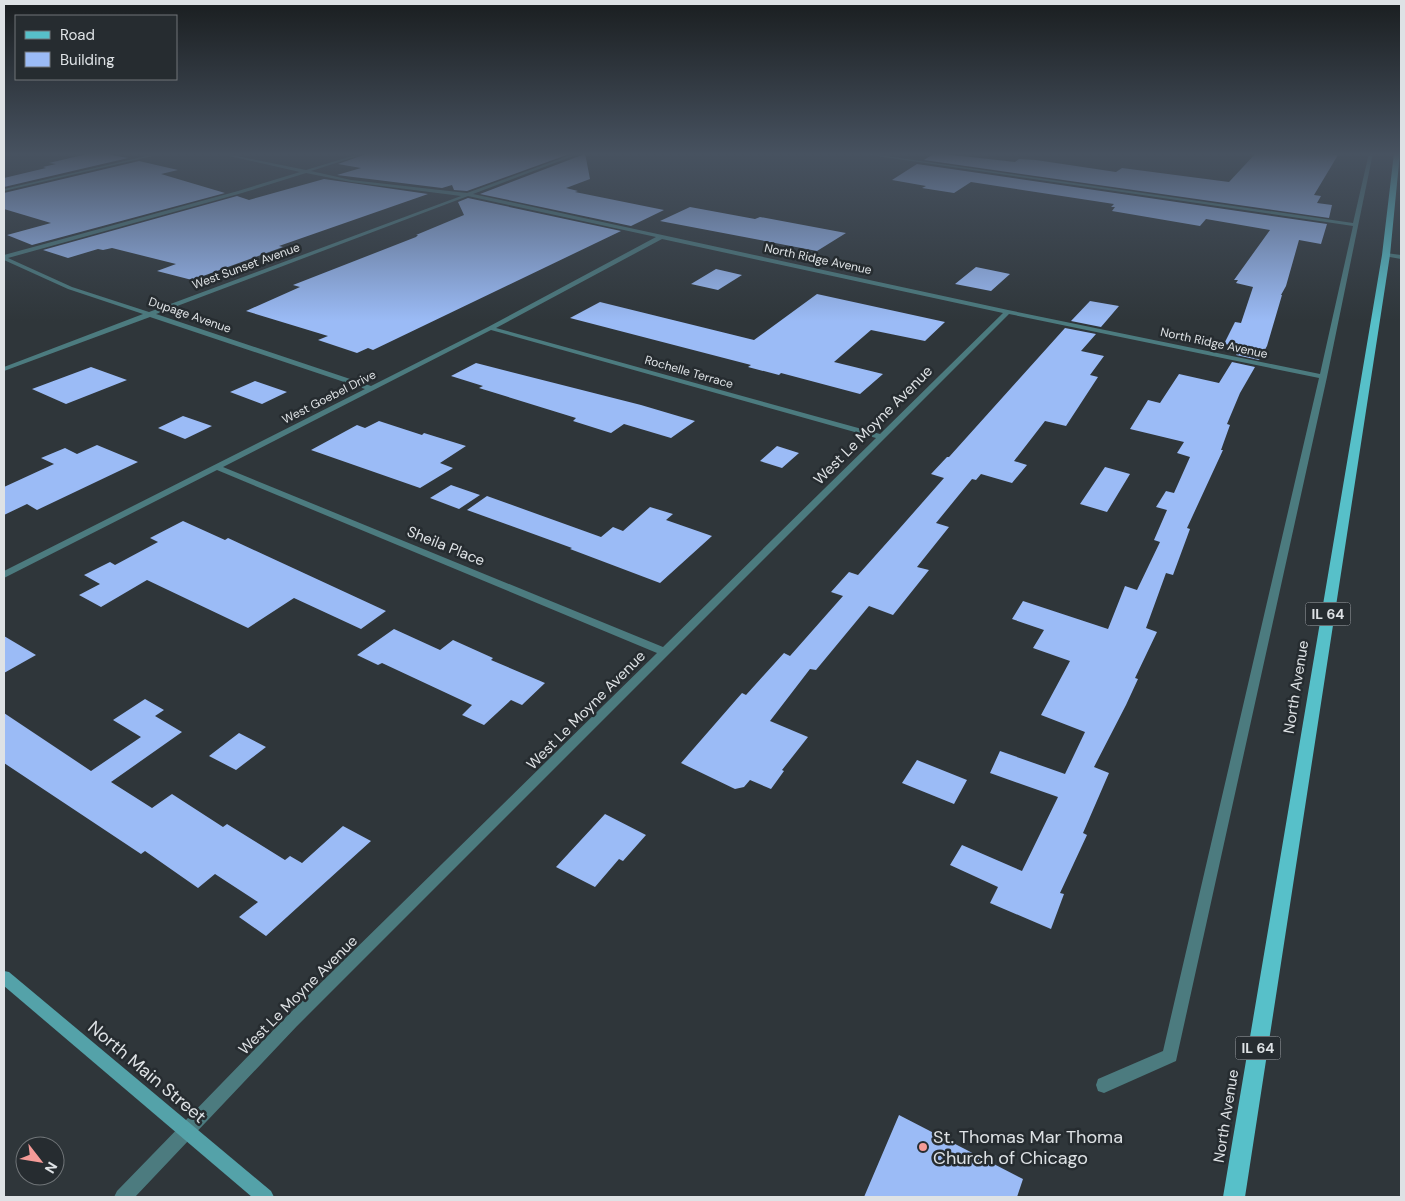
<svg xmlns="http://www.w3.org/2000/svg" width="1405" height="1201" font-family="'DM Sans',sans-serif">
	<rect width="100%" height="100%" fill="#2f363a"/>
	<path fill="#9bbbf6" d="M91,153H102L128,158L4,187V178L46,168L43,167L56,164L49,163Z
		M369,153H572L467,191L454,190L452,185L442,188L337,175L361,168L338,164Z
		M583,153H585L590,179L566,188L578,191L575,192L664,210L631,226L480,194L582,155Z
		M935,153L1015,162L1019,159L1036,160L1116,172L1122,168L1229,182L1256,153H1316L1338,155L1314,195L1321,196L1317,203L1332,205L1329,218L924,160Z
		M139,161L178,170L161,174L225,193L32,245L7,235L51,223L4,209V193Z
		M917,164L1327,224L1321,244L1299,240L1286,286L1281,295H1282L1267,346L1259,360L1236,355L1241,347L1224,344L1235,322L1241,323L1253,287L1236,283L1238,280H1234L1270,230L1206,219L1200,226L1112,211L1115,207H1111L1114,204L971,182L954,193L922,188L926,186L892,180Z
		M324,179L428,194L279,246L283,247L192,280L157,271L176,264L112,248L103,250L98,249L68,258L43,250L237,196L249,200Z
		M468,198L621,231L373,350L368,348L357,353L318,340L328,336L246,311L300,287L293,285L416,237L418,235H416L464,215L458,202Z
		M690,207L755,219L760,217L846,233L817,251L660,221Z
		M976,267L1010,274L991,291L955,284Z
		M716,269L742,275L718,290L691,284Z
		M817,294L945,322L925,341L871,330L834,362L883,374L860,394L781,373L779,375L748,367L751,365L570,318L600,302L754,340Z
		M1090,301L1119,306L1101,327L1071,321Z
		M1065,328L1096,334L1081,351L1104,356L1090,375L1098,377L1066,426L1045,421L1014,461L1027,465L1012,483L981,474L976,480L972,479L936,523L949,527L917,567L929,570L893,615L869,606L816,670L810,669L770,721L808,737L782,770L784,771L771,789L750,780L744,787L735,789L681,763L742,693L746,695L784,653L790,656L843,596L831,592L849,572L858,575L900,528L944,478L931,474L947,457H949Z
		M1232,362L1255,367L1240,393L1227,424L1230,425L1221,450H1223L1187,528L1190,529L1173,575L1166,573L1146,628L1157,632L1135,678L1138,679L1126,705L1094,767L1109,773L1083,833L1087,835L1060,893L1064,894L1051,929L990,903L998,887L950,865L962,845L1022,871L1058,797L990,773L1000,751L1065,774L1085,732L1041,715L1070,661L1033,648L1044,630L1012,619L1023,601L1108,629L1125,586L1137,590L1160,542L1154,540L1167,510L1156,507L1166,491L1174,493L1190,457L1177,453L1184,442L1130,429L1148,400L1160,403L1179,374L1219,383Z
		M476,363L641,405L695,421L671,438L624,424L611,433L573,421L576,418L479,388L483,386L451,376Z
		M91,367L127,380L66,404L32,389Z
		M255,381L287,392L262,404L230,392Z
		M183,416L212,426L185,439L158,428Z
		M379,421L422,435L424,433L466,446L440,463L453,468L420,488L311,450L357,425L365,428Z
		M97,445L138,462L37,510L27,504L4,515V487L54,464L41,458L65,448L77,454Z
		M777,446L799,453L782,468L760,461Z
		M1105,467L1130,474L1107,512L1080,504Z
		M451,485L480,495L459,509L430,498Z
		M487,496L601,537L613,527L623,531L650,507L673,514L666,520L712,536L660,583L570,549L572,548L467,510Z
		M183,521L225,540L228,538L386,611L361,629L294,598L248,628L147,580L101,607L79,595L100,584L84,575L110,562L115,565L158,542L150,538Z
		M394,629L440,650L453,640L493,658L491,660L545,683L522,705L511,700L484,725L462,715L472,705L382,663L378,665L357,655Z
		M4,636L36,655L4,673Z
		M145,699L164,710L155,716L182,732L111,782L152,808L172,794L223,827L227,824L285,860L290,856L302,863L343,826L371,841L266,936L239,917L258,902L215,874L198,888L145,851L141,854L4,763V713L91,771L141,737L113,720Z
		M239,733L266,747L236,770L209,756Z
		M917,760L967,780L954,804L902,783Z
		M605,814L646,835L623,861L619,859L595,887L556,867Z
		M899,1115L1023,1179L1017,1197H864Z"/>
	<g fill="none" stroke-linecap="round" stroke-linejoin="round">
		<path fill="#4c7b7f" fill-rule="evenodd" d="M159,153H165L4,191V189Z
			M216,153H222L306,170L362,153H367L311,171L351,180L467,193L576,153H581L473,194L1008,310L1320,374L1353,226L857,153H865L1353,223L1369,153H1373L1327,377L1176,1061L1104,1093L1098,1091L1096,1085L1098,1079L1163,1051L1319,378L1009,314L297,1026L135,1197H114L117,1191L287,1016L657,653L217,470L4,578V571L365,389L150,317L4,371V367L143,314L68,289L4,260V255L238,191L300,172ZM306,173L351,182L461,196L149,312L72,287L8,258L242,193ZM468,196L656,237L488,327L371,386L156,314ZM662,239L1003,313L880,434L496,328ZM491,330L876,438L663,647L223,467Z
			M1386,253L1401,255V259L1384,256L1383,255Z"/>
		<path fill="#54a2a9" fill-rule="evenodd" d="M4,971L9,972L271,1191L274,1197H252L4,986Z"/>
		<path fill="#57c0c9" fill-rule="evenodd" d="M1394,153H1400L1390,255L1245,1197H1223L1382,255Z"/>
	</g>
	<linearGradient id="sky" x2="0" y2="1"><stop stop-color="#1a1e20"/><stop offset="0.48" stop-color="#475260"/><stop offset="1" stop-color="#475260" stop-opacity="0"/></linearGradient>
	<rect width="1405" height="321" fill="url(#sky)"/>
	<circle fill="#f59b98" stroke="#262c30" stroke-width="2" cx="923" cy="1147" r="5"/>
	<g text-anchor="middle" dominant-baseline="central" stroke-width="5" stroke-linejoin="round" paint-order="stroke">
		<g font-size="12" fill="#dee2e5" stroke="#262c30">
			<text transform="translate(818 259) rotate(12)">North Ridge Avenue</text>
			<text transform="translate(246 266) rotate(-20)">West Sunset Avenue</text>
			<text transform="translate(190 315) rotate(19)">Dupage Avenue</text>
			<text transform="translate(1214 343) rotate(12)">North Ridge Avenue</text>
			<text transform="translate(689 372) rotate(16)">Rochelle Terrace</text>
			<text transform="translate(329 397) rotate(-27)">West Goebel Drive</text>
		</g>
		<g fill="#262c30" stroke="#a7abaf" stroke-width="1">
			<rect x="1305.5" y="602.5" width="45" height="23" rx="4"/>
			<rect x="1235.5" y="1036.5" width="45" height="23" rx="4"/>
		</g>
		<g font-size="14" font-weight="bold" fill="#dee2e5">
			<text x="1328" y="614">IL 64</text>
			<text x="1258" y="1048">IL 64</text>
		</g>
		<g font-size="15" fill="#dee2e5" stroke="#262c30">
			<text transform="translate(873 425) rotate(-45)">West Le Moyne Avenue</text>
			<text transform="translate(446 546) rotate(22)">Sheila Place</text>
			<text transform="translate(1296 687) rotate(-81)">North Avenue</text>
			<text transform="translate(586 710) rotate(-45)">West Le Moyne Avenue</text>
			<text transform="translate(298 995) rotate(-45)">West Le Moyne Avenue</text>
			<text transform="translate(1226 1116) rotate(-81)">North Avenue</text>
		</g>
		<g font-size="18" fill="#dee2e5" stroke="#262c30">
			<text transform="translate(147 1072) rotate(40)">North Main Street</text>
		</g>
		<g font-size="18" fill="#dee2e5" stroke="#262c30" text-anchor="start">
			<text x="933" y="1137">St. Thomas Mar Thoma<tspan x="933" dy="21">Church of Chicago</tspan></text>
		</g>
	</g>
	<rect width="1405" height="1201" fill="none" stroke="#dee2e5" stroke-width="10"/>
	<rect x="15" y="15" width="162" height="65" fill="#262c30" stroke="#707578"/>
	<rect x="25" y="31" width="25" height="8" fill="#57c0c9" stroke="#707578"/>
	<text x="60" y="40" font-size="15" fill="#dee2e5">Road</text>
	<rect x="25" y="52" width="25" height="15" fill="#9bbbf6" stroke="#707578"/>
	<text x="60" y="65" font-size="15" fill="#dee2e5">Building</text>
	<g transform="translate(40 1161) rotate(121)"><circle r="24" fill="#262c30" stroke="#707578"/>
	<path d="M0-4L9 19L0 12L-9 19Z" fill="#f59b98"/>
	<text y="-8" font-size="14" font-weight="bold" text-anchor="middle" fill="#dee2e5">N</text>
	</g>
</svg>
